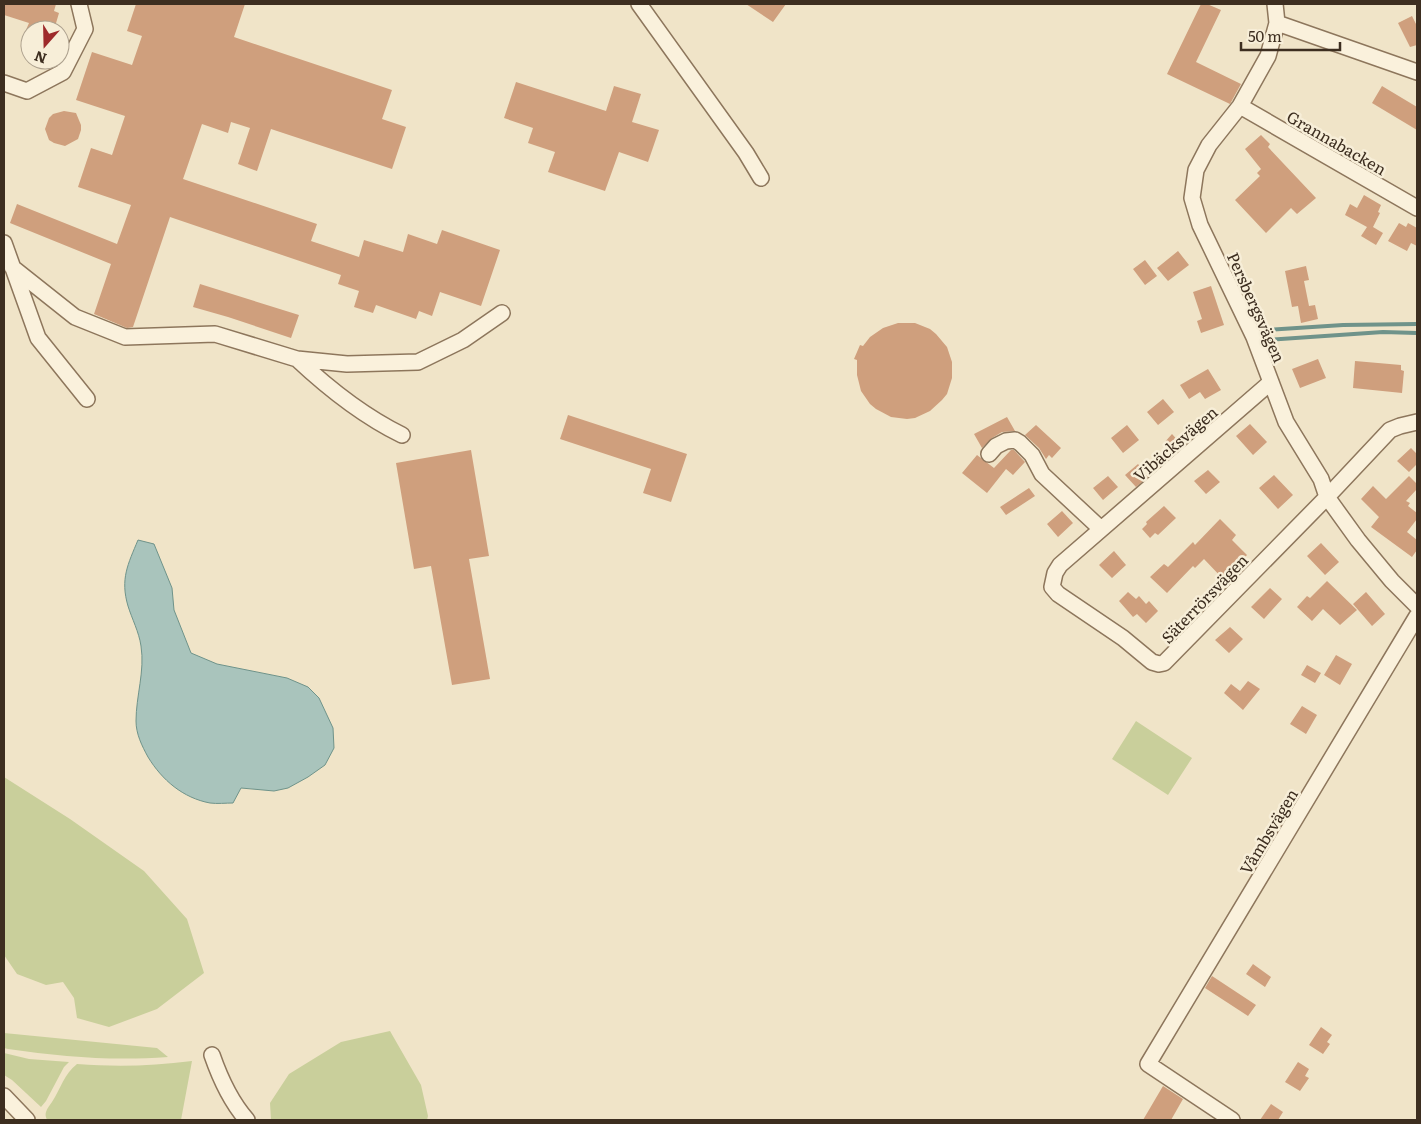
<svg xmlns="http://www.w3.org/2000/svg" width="1421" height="1124" font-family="Literata,serif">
	<rect width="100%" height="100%" fill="#f0e4c8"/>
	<path fill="#c9cf9b" d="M1136,721L1192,758L1168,795L1112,759Z
		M4,777L70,819L144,871L187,919L204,973L157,1009L109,1027L77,1018L74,998L63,982L46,985L17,974L4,955Z
		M390,1031L421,1085L428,1116L427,1120H271L270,1103L289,1074L341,1042Z
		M4,1033L157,1048L168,1057C113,1061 63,1057 8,1049L4,1048Z
		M4,1053L29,1059L69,1062L64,1067L46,1101L41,1107L12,1080L4,1075Z
		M192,1061L181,1120H47C46,1117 45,1116 46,1112C47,1108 50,1105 52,1102C61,1088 64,1074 77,1064C117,1067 152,1066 192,1061Z"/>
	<path fill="#a9c4bc" stroke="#6f938a" d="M138,540L154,544L172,588L174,610L191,653L217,664L287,678L308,687L319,698L333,728L334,748L325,765L308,777L288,788L274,791L241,788L233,803C226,803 217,804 210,803C183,798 162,780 148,757C142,746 136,734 136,721C136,696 145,671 141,646C139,632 132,619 128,606C120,579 128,564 138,540Z"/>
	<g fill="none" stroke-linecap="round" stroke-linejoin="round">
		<path stroke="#6f938a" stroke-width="4" d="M1267,330L1343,325L1417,324
			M1267,340L1383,332L1417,333"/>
	</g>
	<path fill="#cf9f7d" d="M4,4H56L54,11L59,13L54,30H26L29,23L4,15Z
		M136,4H245L234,37L392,90L382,119L406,127L392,169L271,129L257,171L238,164L250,128L231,122L228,133L202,124L183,179L317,224L311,241L359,257L364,240L403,252L408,234L437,244L442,230L500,250L481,306L440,292L432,316L419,311L416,319L376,305L373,313L354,307L359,291L338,284L341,275L170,217L133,327L127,328L94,314L111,264L10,223L17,204L117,244L131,205L78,187L91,148L112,155L125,116L76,100L92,52L132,65L142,36L127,31Z
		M746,4H786L773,22Z
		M1201,4H1207L1221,10L1196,62L1241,84L1230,104L1167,74Z
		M1412,16L1417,26V45L1410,47L1398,23Z
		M516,82L606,111L614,86L641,94L632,122L659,130L648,162L619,152L605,191L548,172L555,152L528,143L533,128L504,118Z
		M1382,86L1417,107V130L1372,103Z
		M64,111L76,113L81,125V130L78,139L65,146L54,143L49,140L45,129L49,118L53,114Z
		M1261,135L1270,144L1268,147L1316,198L1297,214L1291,208L1266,233L1235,200L1260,176L1257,173L1261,169L1245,149Z
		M1364,195L1381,205L1378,212L1380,213L1373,227L1383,233L1376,245L1361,236L1367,227L1345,215L1350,204L1357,208Z
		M1399,223L1406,227L1408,223L1417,228V246L1411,243L1407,251L1388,241Z
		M1178,251L1189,265L1168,281L1157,268Z
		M1145,260L1157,276L1145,285L1133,269Z
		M1306,266L1309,280L1304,281L1309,306L1315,305L1318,319L1301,323L1298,306L1292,307L1285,271Z
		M200,284L299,315L291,338L228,317L193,307Z
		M1211,286L1224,325L1201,333L1197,321L1202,319L1193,292Z
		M898,323H915L930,329L936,334L947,347L952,362V378L947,394L942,400L930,411L915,418L907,419L891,417L876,409L870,404L861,391L857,375V360L854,359L860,345L863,346L870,337L883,328Z
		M1318,359L1326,378L1300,388L1292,369Z
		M1355,361L1401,365V370L1404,371L1402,393L1353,388Z
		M1208,369L1221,390L1205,399L1200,392L1189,399L1180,385Z
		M1163,399L1174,412L1158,425L1147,412Z
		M568,415L687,454L671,502L643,493L651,469L560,439Z
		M1007,417L1015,431L1002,432L992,438L982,448L974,434Z
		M1250,424L1267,442L1253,455L1236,436Z
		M1036,425L1061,448L1052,458L1049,455L1046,459L1039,448L1025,435Z
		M1127,425L1139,440L1123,453L1111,438Z
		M1172,434L1183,446L1173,455L1163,444Z
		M1411,448L1417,454V464L1409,472L1397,461Z
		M471,450L489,556L469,559L490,679L452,685L431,566L414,569L396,463Z
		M1011,450H1014L1025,462L1013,475L1006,469L987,493L962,473L977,455L994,468Z
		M1138,464L1148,477L1136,487L1125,475Z
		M1208,470L1220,482L1206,494L1194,481Z
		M1274,475L1293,495L1278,509L1259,488Z
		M1108,476L1118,487L1103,500L1093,488Z
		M1409,476L1417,484V489L1406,501L1410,503L1408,506L1417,513V519L1407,532L1417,540V550L1412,557L1371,527L1379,517L1361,499L1373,486L1386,499Z
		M1029,488L1035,496L1006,515L1000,507Z
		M1164,506L1176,518L1158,535L1155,533L1150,538L1142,529L1147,524L1146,522Z
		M1062,511L1073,523L1058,537L1047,524Z
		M1220,519L1236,535L1232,540L1247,555L1224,580L1204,559L1195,568L1193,566L1167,593L1150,577L1164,564L1168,567L1193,542L1195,545Z
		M1321,543L1339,562L1325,575L1307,556Z
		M1114,551L1126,565L1112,578L1099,565Z
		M1327,581L1357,610L1340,625L1323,609L1312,621L1297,607L1307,596L1310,598Z
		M1270,588L1282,599L1264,619L1251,607Z
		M1128,592L1136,599L1139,596L1146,604L1149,601L1158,611L1146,623L1137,614L1133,617L1119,601Z
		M1366,592L1385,614L1372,626L1353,604Z
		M1230,627L1243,639L1229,653L1215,640Z
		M1336,655L1352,664L1340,685L1324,675Z
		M1307,665L1321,673L1315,683L1301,675Z
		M1248,681L1260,689L1243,710L1224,693L1231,684L1240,691Z
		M1302,706L1317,715L1306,734L1290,724Z
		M1253,964L1271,977L1265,987L1246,974Z
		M1212,976L1256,1005L1248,1016L1205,988Z
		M1321,1027L1332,1035L1327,1042L1330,1044L1323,1054L1309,1045Z
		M1298,1062L1309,1069L1305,1076L1309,1078L1300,1091L1285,1082Z
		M1163,1086L1183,1099L1171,1120H1143Z
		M1271,1104L1283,1112L1278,1120H1260Z"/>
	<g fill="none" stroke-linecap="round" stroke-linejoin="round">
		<defs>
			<path id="minor" d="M639,4L746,153L761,178
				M1275,4L1277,23L1268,56L1240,106L1209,145L1196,170L1192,198L1200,225L1254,337L1286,422L1321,479L1327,497L1358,540L1392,581L1417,606
				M1277,23L1417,72
				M4,83L27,91L63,72L85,29L79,4
				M1240,106L1417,208
				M4,243L38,338L87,399
				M12,267L75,317L125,337L215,334L297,359L347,364L418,362L463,340L502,313
				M297,359C329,389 363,416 402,435
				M1271,382L1060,565L1055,573L1052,587L1058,594L1123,638L1152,662L1159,664L1164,663L1327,497L1390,430L1400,426L1417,422
				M989,454L996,446L1006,441L1015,440L1020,443L1032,455L1042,474L1101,529
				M212,1055C220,1078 231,1102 247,1120
				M4,1096L27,1120
				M1232,1120L1148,1064L1417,616"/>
		</defs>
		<use href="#minor" stroke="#8d765c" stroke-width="18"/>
		<use href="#minor" stroke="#faf1dc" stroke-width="15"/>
	</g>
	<g text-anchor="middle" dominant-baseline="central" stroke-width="5" stroke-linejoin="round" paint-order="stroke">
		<g font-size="16" fill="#3d2e20" stroke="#f7eed8">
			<text transform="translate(1337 142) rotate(30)">Grannabacken</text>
			<text transform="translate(1257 307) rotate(66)">Persbergsvägen</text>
			<text transform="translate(1175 443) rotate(-41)">Vibäcksvägen</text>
			<text transform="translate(1204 598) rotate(-46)">Säterrörsvägen</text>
			<text transform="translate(1268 831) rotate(-59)">Våmbsvägen</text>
		</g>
	</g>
	<rect width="1421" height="1124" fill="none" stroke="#3d2e20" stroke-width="10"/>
	<g transform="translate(45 45) rotate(200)"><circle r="24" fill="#f7eed8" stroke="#ada18e"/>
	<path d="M0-4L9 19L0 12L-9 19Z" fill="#9e2a2b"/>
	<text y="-8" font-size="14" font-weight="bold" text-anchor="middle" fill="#3d2e20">N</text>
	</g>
	<path d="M1241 42v8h99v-8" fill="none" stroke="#3d2e20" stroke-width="2.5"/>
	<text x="1248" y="42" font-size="15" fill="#3d2e20" stroke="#f7eed8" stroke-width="4" paint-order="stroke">50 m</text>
</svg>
